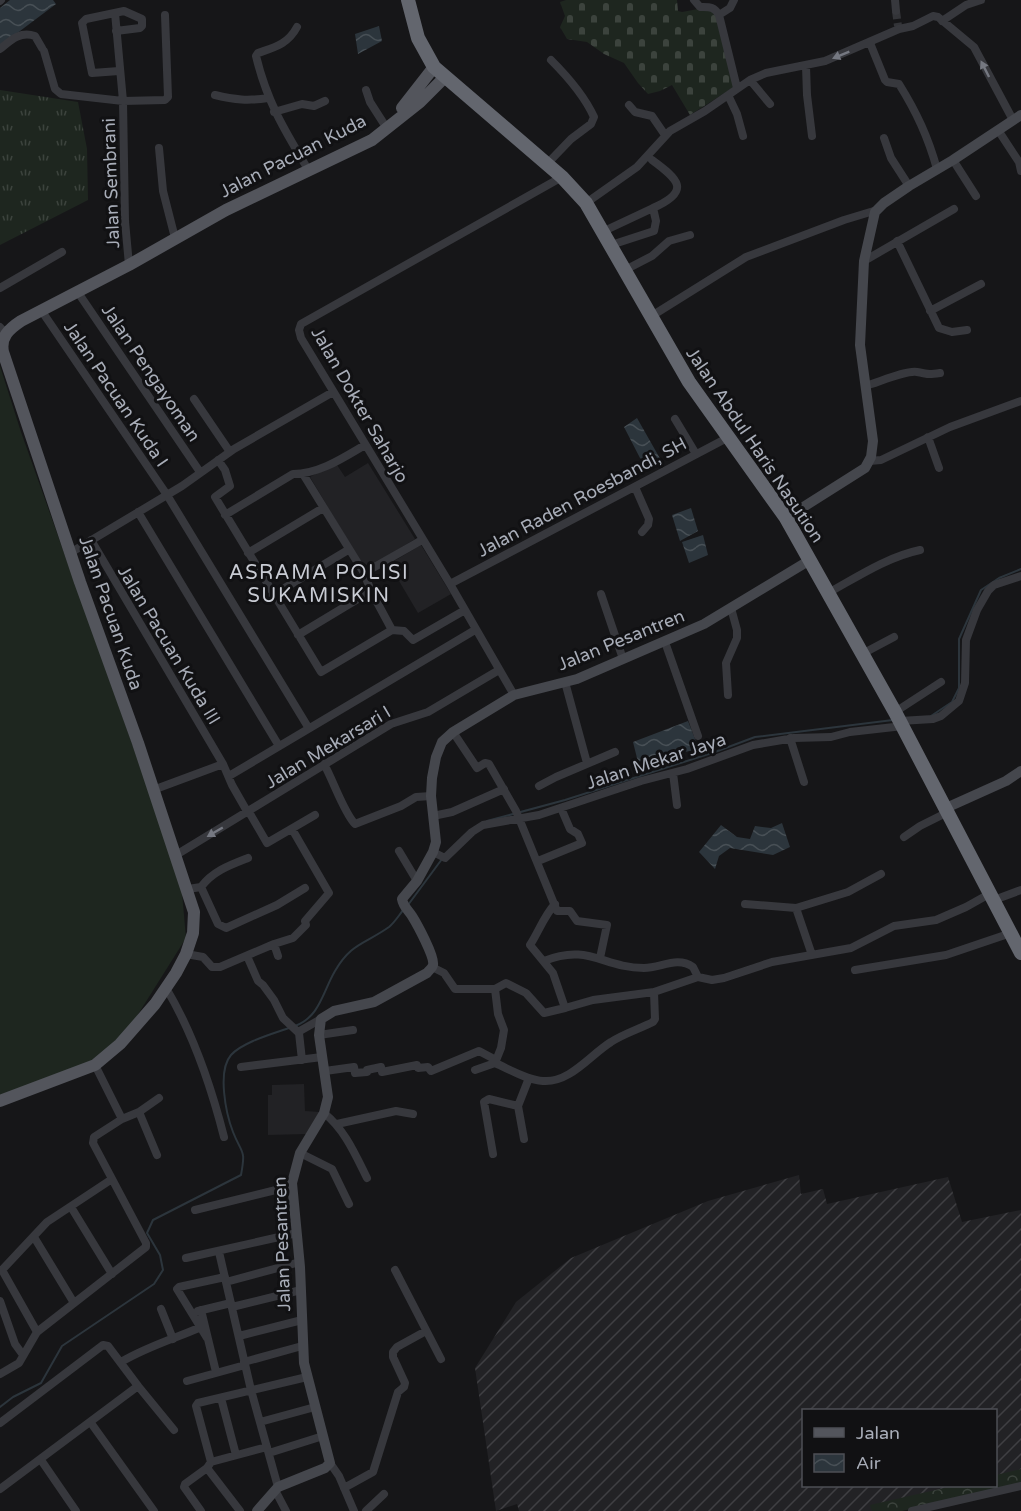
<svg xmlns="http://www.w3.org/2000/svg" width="1021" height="1511" font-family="'Varela Round',sans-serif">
	<defs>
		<pattern id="industrial-furrows" width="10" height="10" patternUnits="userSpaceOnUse" patternTransform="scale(1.5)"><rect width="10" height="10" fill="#222225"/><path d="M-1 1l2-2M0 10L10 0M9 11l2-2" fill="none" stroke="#3f3f43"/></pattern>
		<pattern id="grass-tufts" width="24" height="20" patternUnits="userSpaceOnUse" patternTransform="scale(1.5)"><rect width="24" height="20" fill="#1e261f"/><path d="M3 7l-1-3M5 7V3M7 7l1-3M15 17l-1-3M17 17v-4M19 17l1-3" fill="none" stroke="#3c433d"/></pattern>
		<pattern id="cemetery-stones" width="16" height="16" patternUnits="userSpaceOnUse" patternTransform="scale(1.5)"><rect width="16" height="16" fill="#1e261f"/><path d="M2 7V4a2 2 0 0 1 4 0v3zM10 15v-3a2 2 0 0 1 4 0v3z" fill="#3c433d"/></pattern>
		<pattern id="park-crowns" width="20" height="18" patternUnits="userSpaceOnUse" patternTransform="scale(1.5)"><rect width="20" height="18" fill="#1e261f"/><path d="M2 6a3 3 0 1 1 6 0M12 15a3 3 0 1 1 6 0" fill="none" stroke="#3c433d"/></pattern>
		<pattern id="water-waves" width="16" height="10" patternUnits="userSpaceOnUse" patternTransform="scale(1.5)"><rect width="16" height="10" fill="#2c353c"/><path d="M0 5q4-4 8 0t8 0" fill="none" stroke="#485056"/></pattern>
	</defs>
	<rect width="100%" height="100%" fill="#161618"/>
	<path fill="#222225" d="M335,462L345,477L368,463L415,539L371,566L362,564L310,477Z
		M421,545L451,594L418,613L389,564Z
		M304,1084L305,1111L320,1112L307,1134L268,1135V1095H272V1085Z"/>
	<path fill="url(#industrial-furrows)" fill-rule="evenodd" d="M799,1175L801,1194L823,1189L827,1204L948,1177L962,1222L1021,1210V1480L899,1511H519L517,1504L496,1511L475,1368L516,1302L571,1258L708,1201ZM804,1410H996V1486H804Z"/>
	<path fill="url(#grass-tufts)" d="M0,90L78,102L87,149L88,200L0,245Z"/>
	<path fill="url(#cemetery-stones)" d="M566,0H677L678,11L682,12L709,7L716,16L734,87L690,115L672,85L660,91L648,94L638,83L624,63L604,54L587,42L567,39L560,27L565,16L560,2Z"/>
	<path fill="url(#park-crowns)" d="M1021,1469V1483L902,1511H872L870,1505L953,1486H996V1475Z"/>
	<path fill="#1e261f" d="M0,366L21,432L149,791L182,892L186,938L120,1043L94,1063L0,1097Z"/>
	<path fill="url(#water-waves)" d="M10,0H53L56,4L0,46V8Z
		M379,26L382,41L358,54L355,34Z
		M637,418L662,462L649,466L640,458L624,427Z
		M691,508L698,531L680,541L672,515Z
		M703,535L708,555L689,563L682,542Z
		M688,721L699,749L638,762L633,742Z
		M782,823L790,847L773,855L730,848L719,856L715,869L699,852L721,825L737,837L750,839L755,826L771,828Z"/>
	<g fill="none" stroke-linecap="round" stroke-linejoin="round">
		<path stroke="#2c353c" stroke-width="2" d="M931,716L952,702L959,688V639L981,590L999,578L1021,569
			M487,821L565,800L715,752L755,737L893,720
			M408,905L442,859
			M295,1026C320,1017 323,991 335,971C351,943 365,944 389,927C395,922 399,915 404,909
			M0,1407L13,1397L41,1383L62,1346L154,1284L163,1270L160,1255L147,1233L153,1220L241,1175C246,1148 242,1155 233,1132C226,1114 217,1071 231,1055C243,1042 272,1034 289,1028"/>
		<path stroke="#333438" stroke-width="8" stroke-dasharray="8 4" stroke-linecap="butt" d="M896,11L898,26"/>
		<path stroke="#37383d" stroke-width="8" d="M694,0L700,7C709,7 714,6 719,15L737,88
			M895,0L896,11
			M0,1L1,0
			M115,13L123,101L125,221L129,265
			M719,15L730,8L734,0
			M942,21L966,5L981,0
			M297,27C288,44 275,47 258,53L256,56C267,102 285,131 309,171
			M116,31L140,28L142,26V19L124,11L86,19L82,23L92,73L119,71
			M870,43L885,80L887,82L899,84C917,113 928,137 937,169
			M0,49C11,40 20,31 35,36L42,48
			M44,51L55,89L61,94L123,101L165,100L168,97L165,15
			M806,66L807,95L812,136
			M750,80L770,104
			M366,90L370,102L386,127
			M215,95C235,100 248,101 268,98
			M728,95L737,114L743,136
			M629,105L635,112L652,116L665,135
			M274,112L302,104L314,106L325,101
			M998,130L1019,162L1021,171
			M884,138L891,158L909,186
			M159,148L163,191L175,238
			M953,160L976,196
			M547,164L571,139L591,124L594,117C584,95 568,77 551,60
			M586,203L637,167L670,131L705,111L750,80L766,73L825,61L899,29L913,26L933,16L938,17L974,47L1013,120
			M110,228L125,221
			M604,231L653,208
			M897,241L939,328L952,332L967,330
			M611,245L654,231L656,221L653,208C692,191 678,179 652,160
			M864,261L954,209
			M625,270L652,256L669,241L690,235
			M0,288L62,252
			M77,291L200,472
			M41,310L167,495L308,727
			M930,311L981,284
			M650,317L746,257L844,220L877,210
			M0,327L6,334
			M865,386C877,383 906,370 917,372C929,374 927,375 940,373
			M194,399L230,452
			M675,419L696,454
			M928,437L939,468
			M218,460L225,470L230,486L215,497L321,672L392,630L404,631L413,640L465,610
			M869,461L881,460L950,427L1021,401
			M303,474L364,573L371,591L392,630
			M635,487L649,519L648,525L642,532
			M138,512L279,746
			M225,515L293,474C319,474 343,458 365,445
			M91,540L223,764L232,785L248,813
			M70,553L182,486L234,449L333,392
			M248,553L323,508
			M364,573L422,540
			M450,584L729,437
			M828,593C857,577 887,557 920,550
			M601,594L623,659
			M273,595L348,550
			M298,635L371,591
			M665,642L698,736
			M862,654L894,637
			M565,682L587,763
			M514,695L450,584L301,338L299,330L301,324L562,177
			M728,695L726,663L737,638V630L731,608
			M895,712L941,682
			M900,721L933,719L941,716L959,701L965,683L966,640L977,610L988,591L994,585L1021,576
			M453,732L477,768L485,763L489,764L516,811L557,911H570L577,921L607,925L600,958
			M790,738L804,782
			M324,764C333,780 344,813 355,824L401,806L416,797L431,796
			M673,773L677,805
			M229,776L475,630
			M539,786L556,777L615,752
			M153,790L223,764
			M249,812L267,843L315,815
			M433,816L452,812L504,789
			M904,837L920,826L948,812
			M399,851L417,881
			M433,852L445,858L472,832L483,825L539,815L641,781L687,769L753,745L794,738L831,737L850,732L903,726
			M176,855L391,724L428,712L499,670
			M538,861L582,843L578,834L570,829L561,808
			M201,887C213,871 230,865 248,858
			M188,889L201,887L218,924L226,928L277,905L305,888
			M994,900L1021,890
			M555,904C544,916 539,931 530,945L553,973L565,1008L593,1000L654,992
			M745,904L796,908L812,955
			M796,908L848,892L881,874
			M274,944L278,956
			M186,954L203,957L212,967H220L274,944L293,938L306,925L305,921L329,893L292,829
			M247,956L258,981L263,985L274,1000L283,1018L299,1033L302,1060
			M544,961C589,943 603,968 644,968C661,968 677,956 693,967L698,977L712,980L724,978L772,962L851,948L894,926L936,920L966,907L991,893
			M432,967L444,973L455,989H495L506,983L526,993L544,1013L565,1008
			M855,970L946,955L1011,933
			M166,988C193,1033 211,1086 224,1137
			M298,1032L321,1019
			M319,1035L353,1030
			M495,1063C509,1069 527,1080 543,1081C570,1083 590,1055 611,1042C623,1034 639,1029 653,1022L655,1019L654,992L698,977
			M241,1067L322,1057
			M475,1070L495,1063L501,1048L504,1030L498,1014L495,989
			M325,1071L354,1067L355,1073L367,1072V1070L381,1067L382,1072L417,1065L418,1068L428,1067L431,1071L479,1051L496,1060
			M139,1112L157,1155
			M324,1113C345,1130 355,1154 367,1178
			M122,1119L139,1112L159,1098
			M337,1124L396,1111L413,1114
			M524,1139L518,1106L529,1078
			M300,1153L332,1169L349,1204
			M493,1154L484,1102L489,1099L518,1106
			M71,1207L112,1274
			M195,1210L292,1186
			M34,1237L74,1303
			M219,1252L251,1390L278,1487
			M186,1258L297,1233
			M395,1270L441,1359
			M226,1282L300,1262
			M0,1301L15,1344L23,1355
			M232,1307L301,1290
			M161,1309L173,1339
			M201,1310L216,1372
			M198,1311L231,1303
			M37,1332L146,1247V1243L93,1143L94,1137L122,1119L95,1065
			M239,1336L302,1320
			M207,1338L177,1289L179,1287L225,1277
			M121,1362C146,1347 173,1339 199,1328
			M244,1362L302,1346
			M0,1374L19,1363L37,1332L2,1270L47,1222L112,1179
			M187,1381L245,1365
			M138,1386L174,1430
			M221,1398L236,1455
			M260,1422L315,1407
			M0,1423L103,1345L108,1346L138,1386L0,1489
			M91,1423L154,1511
			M269,1453L323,1436
			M41,1460L76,1511
			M211,1462L196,1406L198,1403L307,1377
			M330,1463L339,1476L354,1511
			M207,1468L240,1511
			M344,1488L373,1472L398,1392L404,1387L405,1383L393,1357V1352L397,1347L426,1331
			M275,1490L286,1511
			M201,1511L184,1487L185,1484L207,1468L211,1462L267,1447
			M366,1511L384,1494
			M912,1511L1021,1486"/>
		<path stroke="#45474d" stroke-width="10" d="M786,518L865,468L871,457L873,441L860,345L864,261L875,212L884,203L909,186L953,160L1021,115
			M946,808L1006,781L1021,771
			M257,1511L278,1487L325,1468L330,1463L304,1363L300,1267L292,1183L300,1153L324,1113L328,1097L319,1035L321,1019L334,1011L374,1002L427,973C429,970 432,969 433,965C435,957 417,924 412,916C408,910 403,906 402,899L417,881L433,852L436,842L431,796L432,778L436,757L442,742L453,732L514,695L577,679L704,624L810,560"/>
		<path stroke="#53555c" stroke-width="12" d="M402,108L434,67
			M0,1101L95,1065L120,1044L155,1004L176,973L186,954L193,933L194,912L138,743L80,582L3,352C0,337 9,329 21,321L129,265L226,210L372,140L420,102L445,77"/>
		<path stroke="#63666e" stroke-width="14" d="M408,0L418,38L434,67L562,177L586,203L689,382L786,518L895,712L1021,953"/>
	</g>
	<defs><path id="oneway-solid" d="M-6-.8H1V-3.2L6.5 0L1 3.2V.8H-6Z" transform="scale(1.5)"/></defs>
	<g fill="#757881">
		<use href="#oneway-solid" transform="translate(841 55) rotate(158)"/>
		<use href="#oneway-solid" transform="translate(985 69) rotate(-117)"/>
		<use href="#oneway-solid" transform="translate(215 832) rotate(150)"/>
	</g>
	<g text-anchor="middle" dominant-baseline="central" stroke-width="6" stroke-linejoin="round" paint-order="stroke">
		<g font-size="18" fill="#a8adb8" stroke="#111113">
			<text transform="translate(293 156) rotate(-27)">Jalan Pacuan Kuda</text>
			<text transform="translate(111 183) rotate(-92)">Jalan Sembrani</text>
			<text transform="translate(151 373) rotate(56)">Jalan Pengayoman</text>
			<text transform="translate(116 394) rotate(56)">Jalan Pacuan Kuda I</text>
			<text transform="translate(360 405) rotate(60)">Jalan Dokter Saharjo</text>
			<text transform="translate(755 445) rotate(56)">Jalan Abdul Haris Nasution</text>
			<text transform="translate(582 497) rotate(-28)">Jalan Raden Roesbandi, SH</text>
			<text transform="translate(111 613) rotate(71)">Jalan Pacuan Kuda</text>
			<text transform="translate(621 640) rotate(-22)">Jalan Pesantren</text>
			<text transform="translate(169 645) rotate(59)">Jalan Pacuan Kuda III</text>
			<text transform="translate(328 747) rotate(-31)">Jalan Mekarsari I</text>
			<text transform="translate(656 761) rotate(-18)">Jalan Mekar Jaya</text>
			<text transform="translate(282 1244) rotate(-92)">Jalan Pesantren</text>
		</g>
		<g font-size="20" letter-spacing="1.5" fill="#c9ccd4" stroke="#111113">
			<text x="319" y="573">ASRAMA POLISI<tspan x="319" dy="23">SUKAMISKIN</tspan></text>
		</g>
	</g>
	<rect x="802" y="1409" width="195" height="78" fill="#111113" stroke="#4d4f55" stroke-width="1.5"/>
	<rect x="814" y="1428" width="30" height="9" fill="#53555c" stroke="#4d4f55" stroke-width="1.5"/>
	<text x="856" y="1439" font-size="18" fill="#a8adb8">Jalan</text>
	<rect x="814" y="1454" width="30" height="18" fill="url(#water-waves)" stroke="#4d4f55" stroke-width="1.5"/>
	<text x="856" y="1469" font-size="18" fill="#a8adb8">Air</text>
</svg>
